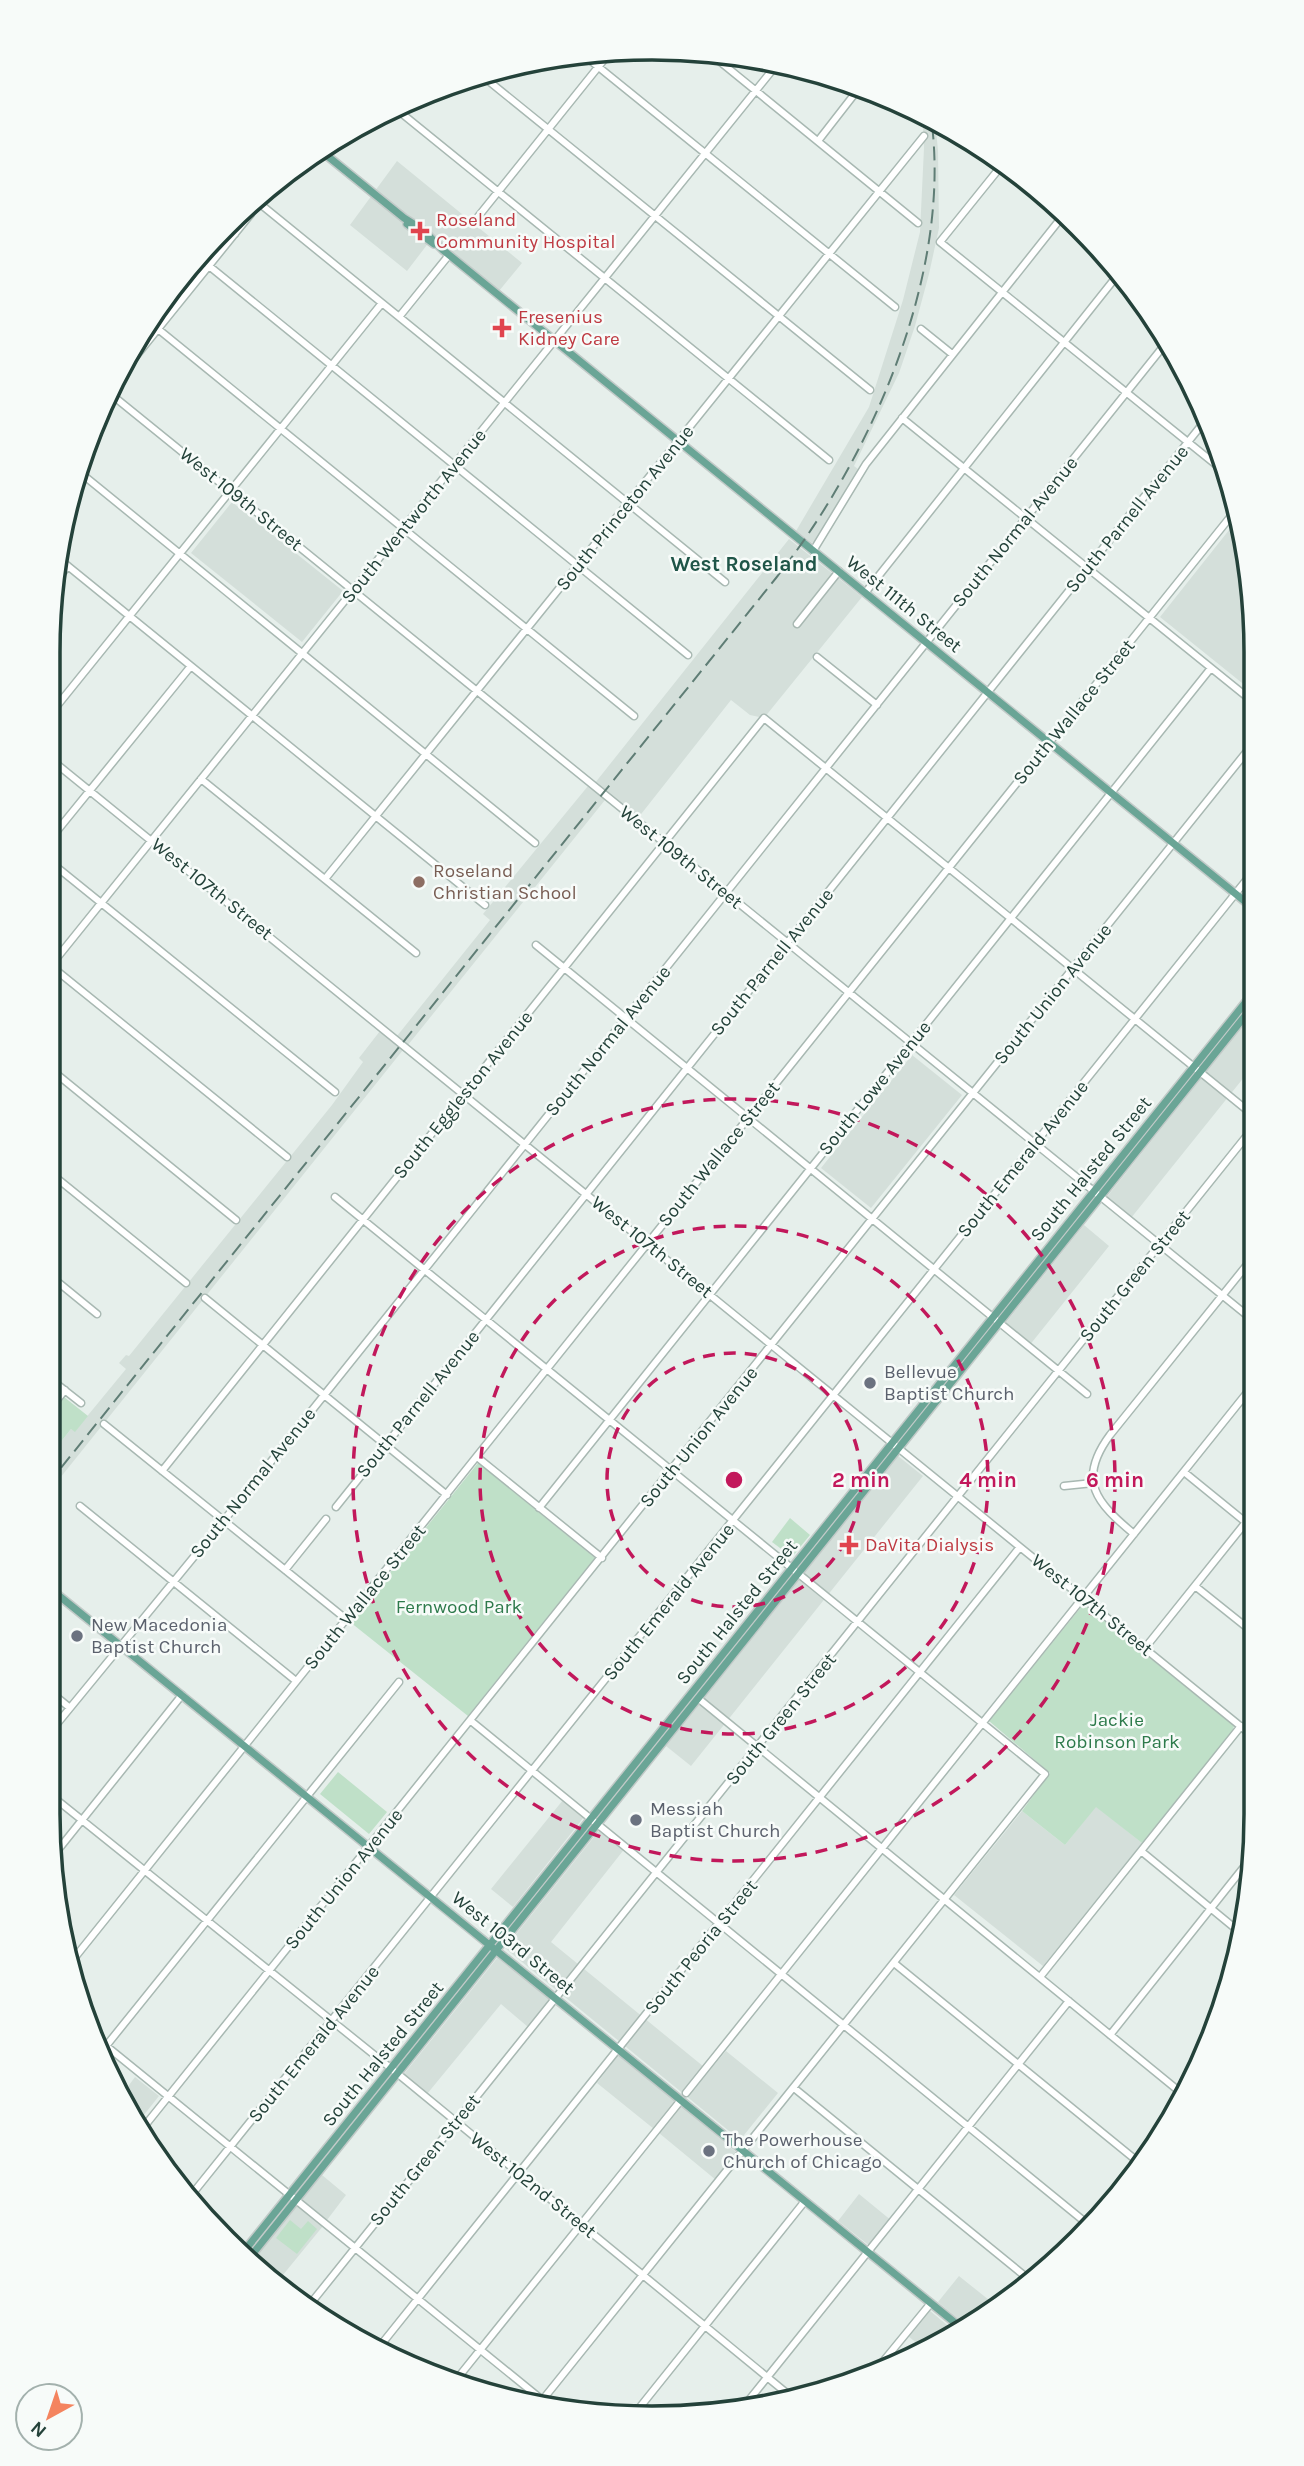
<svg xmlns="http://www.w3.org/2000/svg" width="1304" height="2466" font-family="Karla,sans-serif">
	<rect width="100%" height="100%" fill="#e6efeb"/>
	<path fill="#d4dfda" d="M917,109L935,120L938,150L939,228L929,274L915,326L899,373L854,466L858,469L815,541L812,543L796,531L869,407L903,300L920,232L924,148L923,127Z
		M397,161L522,263L499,291L433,237L407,271L350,225Z
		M232,502L343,591L302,642L191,553Z
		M1237,520L1252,573V691L1160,617Z
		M789,539L862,597L764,718L750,715L731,700L638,818L595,783Z
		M588,786L605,800L408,1045L397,1036L490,920L483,914Z
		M1253,1013V1066L1131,1218L1106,1198Z
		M380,1031L403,1050L48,1493V1458L71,1429L75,1431L126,1369L119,1363L126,1355L129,1356L332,1105L363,1062L359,1058Z
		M912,1055L962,1095L871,1208L821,1168Z
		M1084,1225L1109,1246L1029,1346L1004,1325Z
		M898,1456L923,1476L691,1766L666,1746Z
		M563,1800L584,1817L513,1907L491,1889Z
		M1096,1806L1142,1843L1043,1966L954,1895L1022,1811L1065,1845Z
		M602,1827L626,1847L551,1942L709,2071L726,2051L778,2093L740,2140L505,1948Z
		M498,1957L551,2000L528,2027L501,2004L427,2094L404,2074Z
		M618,2055L676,2102L654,2129L597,2083Z
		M135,2077L159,2096L139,2121L124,2092Z
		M681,2106L737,2153L716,2180L659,2133Z
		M322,2175L346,2195L327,2220L302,2200Z
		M859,2194L892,2221L871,2247L838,2221Z
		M298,2205L323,2226L278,2281L254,2259Z
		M959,2276L994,2304L963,2323L938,2302Z
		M929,2310L953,2330L923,2348L908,2336Z"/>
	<path fill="#bfe0c8" d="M64,1397L88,1416L75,1432L71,1429L48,1458V1417Z
		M478,1463L595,1558L468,1716L350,1622Z
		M790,1518L810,1535L792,1557L772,1542Z
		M1082,1606L1088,1608L1234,1726L1232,1732L1142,1843L1096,1807L1065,1845L1022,1811L1050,1773L989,1721Z
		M338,1772L387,1812L369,1834L320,1794Z
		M290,2220L301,2229L308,2221L317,2229L297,2254L276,2238Z"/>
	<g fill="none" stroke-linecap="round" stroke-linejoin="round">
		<defs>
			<path id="minor" d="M707,51L918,223
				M580,52L895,307
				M480,74L870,390
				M395,108L829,460
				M818,141L860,87
				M1002,165L940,242L1225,472
				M259,203L725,582
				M473,223L611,51
				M226,227L235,234
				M198,257L688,655
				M399,317L449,255
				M158,329L634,716
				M921,329L952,354
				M107,391L1254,1321
				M107,392L279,179
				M902,418L1252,701
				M77,470L535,843
				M813,551L866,464L1065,213
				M58,558L485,905
				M53,584L68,566
				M865,593L1120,272
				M797,624L839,571
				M817,657L877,705
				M48,717L382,303
				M48,757L1255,1738
				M201,779L416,953
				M48,842L191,666
				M48,860L335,1092
				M325,879L924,136
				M536,945L1087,1394
				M51,966L287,1157
				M48,969L778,63
				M48,1067L236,1220
				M48,1171L186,1283
				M335,1197L1045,1774L540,2403
				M48,1274L97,1314
				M205,1298L447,1495
				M48,1377L81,1403
				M48,1411L65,1390
				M104,1424L346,1619
				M477,1457L602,1558
				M162,1471L764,718L1253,1115
				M1184,1472L1254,1529
				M1064,1486L1093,1483
				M80,1506L296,1681
				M336,1507L1208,417
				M539,1508L1211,668
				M1134,1534C1097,1503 1076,1481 1110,1435L1254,1256
				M285,1570L326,1519
				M1195,1586L1255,1634
				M1145,1648L1254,1512
				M47,1689L70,1708
				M699,1699L1185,2096
				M471,1721L1090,2226
				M47,1736L229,1514L1166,343
				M47,1792L398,2074L789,2395
				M1141,1851L1242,1934
				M54,1855L182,1695
				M72,1961L1235,511
				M894,1963L1142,2165
				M1040,1977L1241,1726
				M1110,2035L1255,1853
				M94,2036L546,2403
				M102,2051L399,1682
				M794,2088L1031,2281
				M686,2093L1254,1384
				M143,2128L1252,745
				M1118,2197L1140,2169
				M189,2198L1252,873
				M307,2308L1253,1128
				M380,2346L1020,1547
				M872,2375L931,2303
				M456,2380L681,2100
				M745,2405L1069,2001
				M636,2412L805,2201"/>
			<path id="major" d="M320,150L404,218L423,230L443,250L1253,908
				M407,224L434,244
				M47,1586L959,2326
				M245,2250L1253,993
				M251,2256L1253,1006"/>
		</defs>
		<use href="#minor" stroke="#a8b8b2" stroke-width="9"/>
		<use href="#major" stroke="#c2cac8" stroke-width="10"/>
		<use href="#minor" stroke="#fff" stroke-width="6"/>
		<use href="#major" stroke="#6aa596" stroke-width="7"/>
		<path stroke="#5f7d75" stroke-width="2" stroke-dasharray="14 7" stroke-linecap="butt" d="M48,1484L776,578C871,458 953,273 931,117"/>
	</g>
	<g fill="none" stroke="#c2185b" stroke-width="3.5" stroke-dasharray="12 9">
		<circle cx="734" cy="1480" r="127"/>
		<circle cx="734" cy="1480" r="254"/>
		<circle cx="734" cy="1480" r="381"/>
	</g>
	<g fill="#e0444e" stroke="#f7fbf9" stroke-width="2.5">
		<path d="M416.5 220.5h7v7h7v7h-7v7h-7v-7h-7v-7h7z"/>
		<path d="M498.5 317.5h7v7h7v7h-7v7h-7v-7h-7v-7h7z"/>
		<path d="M845.5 1534.5h7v7h7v7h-7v7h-7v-7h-7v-7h7z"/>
	</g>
	<circle fill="#8d6e63" stroke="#f7fbf9" stroke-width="2.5" cx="419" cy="882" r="7"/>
	<g fill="#6b7280" stroke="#f7fbf9" stroke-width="2.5">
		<circle cx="870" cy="1383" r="7"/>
		<circle cx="77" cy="1636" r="7"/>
		<circle cx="636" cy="1820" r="7"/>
		<circle cx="709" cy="2151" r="7"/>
	</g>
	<g text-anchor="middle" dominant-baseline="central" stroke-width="5" stroke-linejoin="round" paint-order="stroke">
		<g font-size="19" fill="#be3a42" stroke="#f7fbf9" text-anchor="start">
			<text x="436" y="220">Roseland<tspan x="436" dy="22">Community Hospital</tspan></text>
			<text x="518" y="317">Fresenius<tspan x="518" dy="22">Kidney Care</tspan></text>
			<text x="865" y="1545">DaVita Dialysis</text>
		</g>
		<g font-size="19" fill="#24423a" stroke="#f7fbf9">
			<text transform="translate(241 499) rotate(39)">West 109th Street</text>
			<text transform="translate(625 508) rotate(-51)">South Princeton Avenue</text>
			<text transform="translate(414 516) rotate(-51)">South Wentworth Avenue</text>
			<text transform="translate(1127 519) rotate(-51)">South Parnell Avenue</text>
			<text transform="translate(1015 532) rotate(-51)">South Normal Avenue</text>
			<text transform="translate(904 604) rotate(39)">West 111th Street</text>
			<text transform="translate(1074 712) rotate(-51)">South Wallace Street</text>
			<text transform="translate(681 857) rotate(39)">West 109th Street</text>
			<text transform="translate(212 889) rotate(39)">West 107th Street</text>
			<text transform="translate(772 962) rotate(-51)">South Parnell Avenue</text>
			<text transform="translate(1053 994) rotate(-51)">South Union Avenue</text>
			<text transform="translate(608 1041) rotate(-51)">South Normal Avenue</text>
			<text transform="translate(875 1088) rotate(-51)">South Lowe Avenue</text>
			<text transform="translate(463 1095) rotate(-51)">South Eggleston Avenue</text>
			<text transform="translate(719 1154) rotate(-51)">South Wallace Street</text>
			<text transform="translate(1023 1159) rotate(-51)">South Emerald Avenue</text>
			<text transform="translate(1091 1169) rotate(-51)">South Halsted Street</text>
			<text transform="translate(652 1247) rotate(39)">West 107th Street</text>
			<text transform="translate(1135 1276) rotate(-51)">South Green Street</text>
			<text transform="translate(418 1404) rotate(-51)">South Parnell Avenue</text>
			<text transform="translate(699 1437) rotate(-51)">South Union Avenue</text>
			<text transform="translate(253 1483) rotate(-51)">South Normal Avenue</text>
			<text transform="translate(365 1597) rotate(-51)">South Wallace Street</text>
			<text transform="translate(669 1602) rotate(-51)">South Emerald Avenue</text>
			<text transform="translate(1092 1605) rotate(39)">West 107th Street</text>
			<text transform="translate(737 1612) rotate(-51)">South Halsted Street</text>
			<text transform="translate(781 1719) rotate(-51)">South Green Street</text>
			<text transform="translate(344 1879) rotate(-51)">South Union Avenue</text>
			<text transform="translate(513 1943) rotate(39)">West 103rd Street</text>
			<text transform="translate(701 1947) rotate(-51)">South Peoria Street</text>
			<text transform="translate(314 2044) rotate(-51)">South Emerald Avenue</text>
			<text transform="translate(383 2054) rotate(-51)">South Halsted Street</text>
			<text transform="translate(425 2160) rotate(-51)">South Green Street</text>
			<text transform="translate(533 2185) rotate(39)">West 102nd Street</text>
		</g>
		<g font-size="19" fill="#785e54" stroke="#f7fbf9" text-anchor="start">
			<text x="433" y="871">Roseland<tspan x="433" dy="22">Christian School</tspan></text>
		</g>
		<g font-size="19" fill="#5b616d" stroke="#f7fbf9" text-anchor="start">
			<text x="884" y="1372">Bellevue<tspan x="884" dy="22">Baptist Church</tspan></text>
			<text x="91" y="1625">New Macedonia<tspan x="91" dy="22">Baptist Church</tspan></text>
			<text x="650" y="1809">Messiah<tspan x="650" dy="22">Baptist Church</tspan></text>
			<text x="723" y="2140">The Powerhouse<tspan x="723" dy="22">Church of Chicago</tspan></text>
		</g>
		<g font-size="19" fill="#2d7a4b" stroke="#f7fbf9">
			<text x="459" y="1607">Fernwood Park</text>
			<text x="1117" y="1720">Jackie<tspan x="1117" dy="22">Robinson Park</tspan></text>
		</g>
		<g font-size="21" font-weight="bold" fill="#1f5548" stroke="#f7fbf9">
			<text x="744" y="564">West Roseland</text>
		</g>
	</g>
	<path d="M0 0H1304V2466H0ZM652 60H652A592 592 0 0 1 1244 652V1814A592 592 0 0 1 652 2406H652A592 592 0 0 1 60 1814V652A592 592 0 0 1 652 60Z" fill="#f7fbf9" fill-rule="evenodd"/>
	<path fill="none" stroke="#24423a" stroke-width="3.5" d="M652 60H652A592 592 0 0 1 1244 652V1814A592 592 0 0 1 652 2406H652A592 592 0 0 1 60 1814V652A592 592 0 0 1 652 60Z"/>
	<circle cx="734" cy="1480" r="10" fill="#c2185b" stroke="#f7fbf9" stroke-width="3.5"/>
	<g font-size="21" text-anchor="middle" font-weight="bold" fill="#c2185b" stroke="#f7fbf9" stroke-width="5" stroke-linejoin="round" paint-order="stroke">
		<text x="861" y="1487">2 min</text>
		<text x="988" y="1487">4 min</text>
		<text x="1115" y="1487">6 min</text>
	</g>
	<g transform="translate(49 2417) rotate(220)"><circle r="33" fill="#f7fbf9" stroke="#a3b1ad" stroke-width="2"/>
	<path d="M0-5L12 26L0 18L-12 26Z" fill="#f4845f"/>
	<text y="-10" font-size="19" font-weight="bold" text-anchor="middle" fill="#24423a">N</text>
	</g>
</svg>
